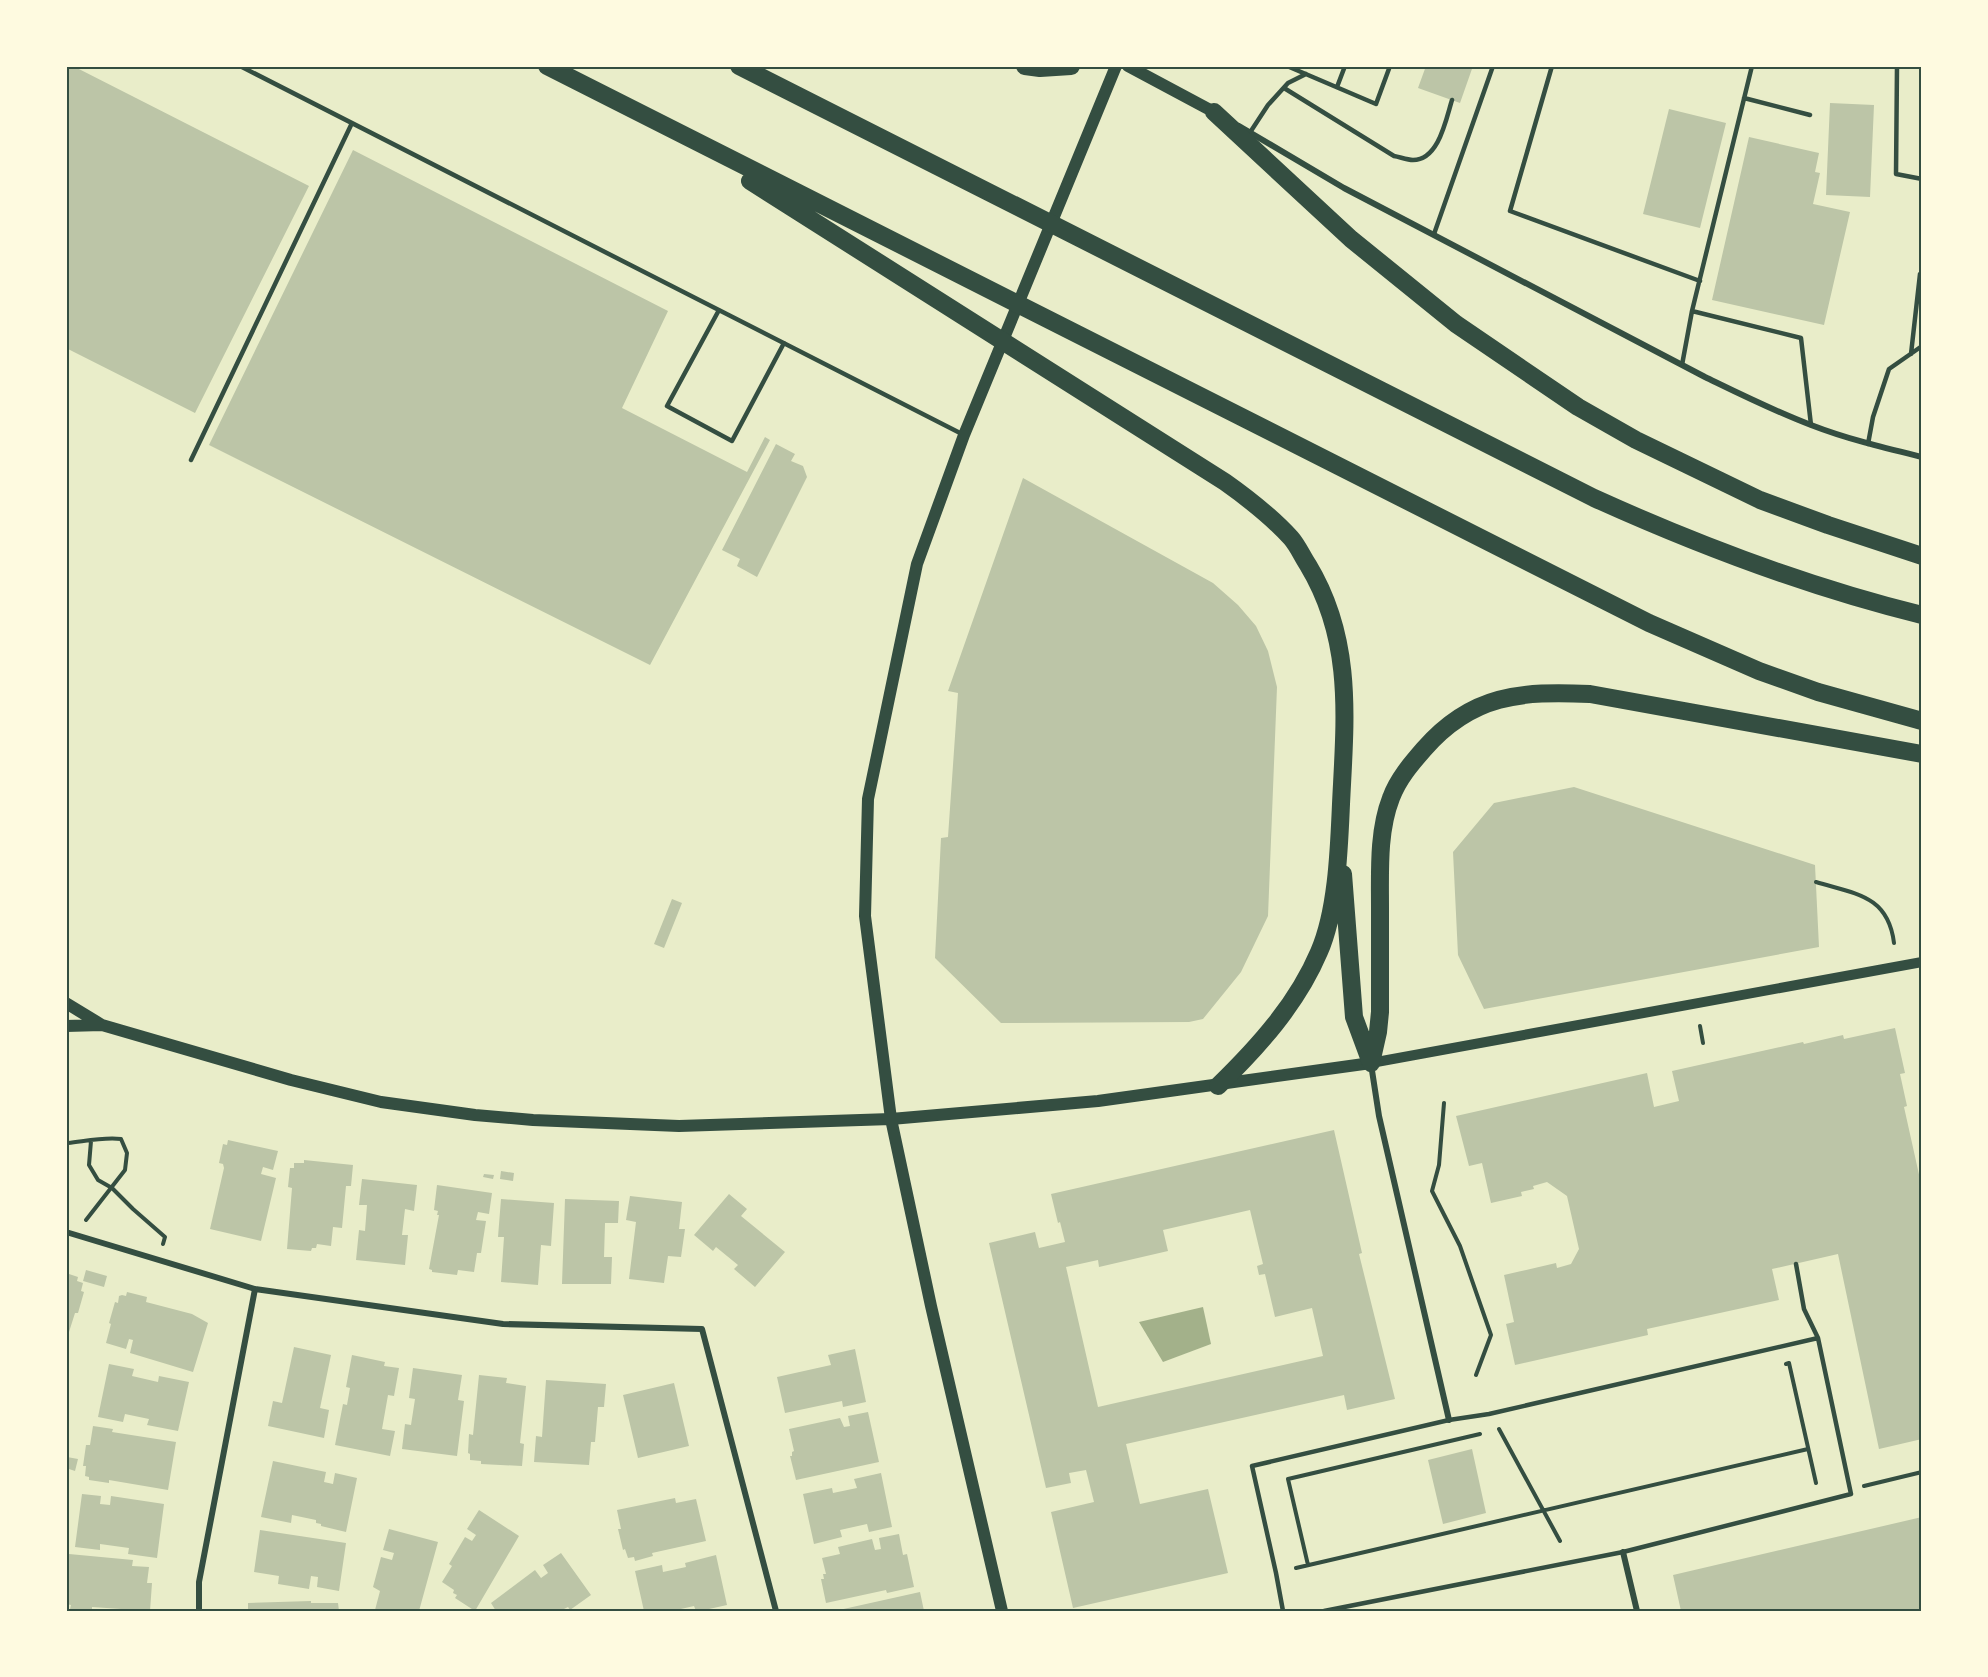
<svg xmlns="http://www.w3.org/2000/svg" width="1988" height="1677" font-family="Roboto,sans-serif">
	<rect width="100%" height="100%" fill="#e9edc9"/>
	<path fill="#a3b18a" d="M1203,1307L1211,1344L1163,1362L1139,1322Z"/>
	<path fill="#bcc5a7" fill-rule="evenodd" d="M66,66H73L309,186L195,413L66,348Z
		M1426,66H1473L1460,103L1418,88Z
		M1830,103L1874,105L1870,197L1826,195Z
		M1669,109L1726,123L1700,228L1643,214Z
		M1749,137L1819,153L1815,172L1820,173L1813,204L1850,212L1824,325L1712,300Z
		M353,150L668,311L622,408L747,472L765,437L770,440L650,665L209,445Z
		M776,444L795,454L791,461L803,466L807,477L757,577L737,566L740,559L722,550Z
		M1023,478L1213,583L1238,605L1256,626L1268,651L1277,687L1268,916L1241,972L1203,1019L1189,1022L1001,1023L935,958L941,838L948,837L958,693L948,691Z
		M1574,787L1815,865L1819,947L1484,1009L1458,955L1453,852L1494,803Z
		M672,899L682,903L664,948L654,944Z
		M1895,1028L1905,1073L1900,1074L1907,1106L1904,1107L1922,1188V1232H1920L1922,1239V1439L1879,1449L1838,1254L1772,1269L1779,1300L1647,1329L1648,1335L1515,1365L1506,1324L1514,1322L1504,1275L1556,1263L1557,1268L1571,1264L1579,1249L1567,1196L1547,1182L1533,1186L1534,1189L1521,1192L1522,1196L1491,1203L1482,1163L1469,1166L1456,1116L1647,1073L1654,1107L1679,1101L1672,1071L1803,1042L1804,1044L1843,1035L1844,1039Z
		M1334,1130L1362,1253L1359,1254L1395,1399L1347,1410L1344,1395L1126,1444L1140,1504L1208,1489L1228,1573L1073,1608L1051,1512L1094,1502L1086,1470L1069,1473L1071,1483L1046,1488L989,1243L1035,1232L1039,1248L1065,1242L1060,1222L1058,1223L1051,1194ZM1250,1210L1263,1264L1257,1266L1259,1275L1265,1274L1275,1317L1312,1308L1323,1356L1098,1407L1066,1267L1098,1260L1099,1267L1168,1251L1163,1230Z
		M228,1140L278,1151L273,1170L263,1167L261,1174L276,1178L261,1241L210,1229L224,1168L223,1164L219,1163L223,1144L227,1145Z
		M304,1160L353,1165L351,1186H346L342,1228L333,1227L331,1246L317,1244L316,1248H312L311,1251L287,1249L292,1188L288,1187L290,1168H294V1163H304Z
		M501,1171L514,1173L513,1181L500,1179Z
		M484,1174L494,1175L493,1179L483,1177Z
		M362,1179L417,1185L414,1211L405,1209L402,1235H408L405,1265L356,1260L359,1230L365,1231L367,1205H359Z
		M437,1185L492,1193L489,1214L478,1212L476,1220L486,1221L481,1253H477L474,1272L458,1270L457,1275L432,1272V1270L429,1269L439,1215H437L438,1211L434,1210Z
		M729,1194L747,1209L741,1216L785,1252L755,1287L734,1269L738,1265L716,1247L713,1251L694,1235Z
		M630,1196L682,1202L679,1229H685L681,1257L668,1256L664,1283L629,1279L636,1222L626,1220Z
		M501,1199L554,1203L551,1246L541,1245L538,1285L501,1282L504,1237H498Z
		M565,1199L619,1201L618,1223H605L604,1257H612L611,1284H562Z
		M86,1270L107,1276L104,1287L83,1281Z
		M66,1273L78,1277L77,1281L83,1283L81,1291L84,1292L78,1313H75L69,1332H66Z
		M127,1292L147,1297L146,1302L192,1314L208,1323L193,1372L130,1353L133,1340L129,1339L126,1349L106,1343L111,1324L109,1323L115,1302L118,1303L119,1296L122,1295L126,1296Z
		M294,1347L331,1355L320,1408L329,1410L324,1438L268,1426L273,1401L282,1403Z
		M855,1349L866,1402L843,1407L842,1401L785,1413L777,1377L831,1365L828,1355Z
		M352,1355L385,1362L384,1366L399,1368L394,1396L388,1395L382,1429L395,1431L390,1456L335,1445L343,1404L347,1405L350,1388L346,1387Z
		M109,1364L134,1369L132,1376L158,1382L159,1376L189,1382L178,1431L147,1425L149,1419L125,1414L123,1422L98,1417Z
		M413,1368L462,1375L458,1400L464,1401L457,1456L402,1449L405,1424L411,1425L415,1399L409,1398Z
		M479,1375L507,1378L506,1383L526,1386L520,1443L524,1444L522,1466L481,1464V1461L470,1460V1454L468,1453L469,1434L473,1435Z
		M546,1380L606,1384L604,1407H598L595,1442H591L589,1465L534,1462L536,1436L542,1437Z
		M674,1383L689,1446L638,1458L623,1395Z
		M868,1412L879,1462L796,1480L790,1456H792V1452L794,1451L789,1429L840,1418L844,1427L850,1426L848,1416Z
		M93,1426L113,1429L112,1432L176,1442L168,1490L109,1480V1483L89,1480V1477L85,1476L86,1466H83L86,1445H90Z
		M1472,1449L1486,1513L1443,1524L1428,1460Z
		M67,1457L78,1459L75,1471L66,1468Z
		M273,1461L326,1472L324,1482L333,1484L335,1473L357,1478L346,1532L321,1526V1524L316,1523V1520L292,1515L291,1523L261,1517Z
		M881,1473L892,1527L869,1532L867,1524L840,1530L842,1537L814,1544L803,1494L832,1488L833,1493L857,1488L854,1479Z
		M82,1494L101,1496L100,1504L110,1505L111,1496L164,1504L157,1558L128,1554L129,1548L100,1544V1550L75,1547Z
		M675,1498L676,1503L696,1499L706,1541L652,1553L653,1556L635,1561L634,1557L628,1558L625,1549L623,1550L618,1529H621L617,1510Z
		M479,1510L519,1536L475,1611L455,1598L457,1595L453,1593L454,1590L442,1582L452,1566L449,1564L465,1537L472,1541L476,1535L467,1529Z
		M1922,1517V1611H1681L1673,1575Z
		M389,1529L438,1542L419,1611L375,1610L380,1591L373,1587L381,1557L392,1560L394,1553L383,1550Z
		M260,1530L346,1543L339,1591L317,1587L318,1577L311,1576L309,1589L278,1584L279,1576L254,1572Z
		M899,1534L903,1555L907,1554L914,1587L887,1593L886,1590L826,1603L821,1579H824L823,1574H826L822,1558L840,1554L838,1547L872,1539L875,1550L881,1549L879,1538Z
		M561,1553L591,1595L570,1610L568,1607L560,1611H496L491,1603L535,1570L541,1578L548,1573L543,1565Z
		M69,1554L133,1560L132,1566L149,1567L147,1583H152L150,1611L92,1607V1610L70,1609L71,1605L66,1604V1574Z
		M716,1555L727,1605L700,1611H696L694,1606L672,1611H644L635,1571L662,1565L663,1572L686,1567L685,1563Z
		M920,1592L924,1611H839V1610Z
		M311,1601V1603H338L339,1611H248V1603Z"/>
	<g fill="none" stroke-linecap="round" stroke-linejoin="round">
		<path stroke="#344e41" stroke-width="4" d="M1816,882C1855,894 1888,895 1894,943
			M1700,1026L1703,1043
			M1444,1103L1439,1165L1432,1191L1460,1246L1491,1335L1476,1375
			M66,1141L68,1143C86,1141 103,1137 121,1139L127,1153L125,1170L86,1220
			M91,1141L89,1165L98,1180L112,1188L133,1209L165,1237L163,1244
			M1786,1364L1789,1363L1816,1483
			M1499,1429L1560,1541
			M1864,1486L1922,1472
			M1308,1565L1288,1479L1480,1434
			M1296,1568L1808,1449"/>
		<path stroke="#344e41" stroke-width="4.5" d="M240,66L962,434
			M1287,66L1376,104L1390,66
			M1552,66L1510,211L1700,281
			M1897,66L1896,174L1922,179
			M1337,87L1345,66
			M1284,88L1394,156C1400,157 1407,160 1413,160C1439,160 1446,119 1452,100
			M1744,98L1810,115
			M1249,134L1268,105L1288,83L1306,74
			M1434,234L1493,66
			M719,310L667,406L732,441L784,343
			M1692,311L1752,66
			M1911,354L1920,274L1922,272
			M1682,365L1692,311L1801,338L1811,425
			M1868,444L1873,417L1889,369L1922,346
			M191,460L352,123
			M1796,1264L1804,1309L1818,1338
			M1283,1611L1276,1573L1252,1466L1449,1420L1489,1414L1818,1338L1851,1494L1623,1552L1324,1611"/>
		<path stroke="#344e41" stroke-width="6" d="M1239,126L1344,188L1705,377C1740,394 1774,411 1811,425C1847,439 1885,448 1922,457
			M1371,1064L1379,1116L1449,1420
			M66,1232L255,1289L503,1324L702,1329L776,1611
			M1623,1552L1637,1611
			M199,1611V1582L255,1289"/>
		<path stroke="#344e41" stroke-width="10" d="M1371,1063L1922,962"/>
		<path stroke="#344e41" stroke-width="12" d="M1128,66L1214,112
			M66,1003L102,1025L291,1080L381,1102L475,1115L533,1120L679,1126L891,1119L1098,1101L1371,1063
			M66,1026L102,1025
			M1002,1611L931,1306L891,1119L865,916L868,799L917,564L964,435L1116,66"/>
		<path stroke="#344e41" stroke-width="18" d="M547,66L1649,623L1759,671L1818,692L1922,721
			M739,66L1594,498C1700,546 1808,587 1922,615
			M1025,66L1040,68L1071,66
			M1214,112L1351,239L1456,324L1578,407L1636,440L1760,500L1828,525L1922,556
			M750,181L1225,482C1249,499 1271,516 1291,538C1298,546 1302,556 1308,565C1354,641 1345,720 1341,804C1339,849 1337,911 1319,952C1297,1004 1258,1047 1218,1086
			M1343,874L1354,1017L1371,1063
			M1371,1063L1378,1032L1380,1012C1380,977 1380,942 1380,907C1380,871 1378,831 1391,798C1398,779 1411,764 1424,749C1472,694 1521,691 1590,694L1922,754"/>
	</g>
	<rect width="1988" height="1677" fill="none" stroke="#fefae0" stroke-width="135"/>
	<rect x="68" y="68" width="1852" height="1542" fill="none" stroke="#344e41" stroke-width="2"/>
</svg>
